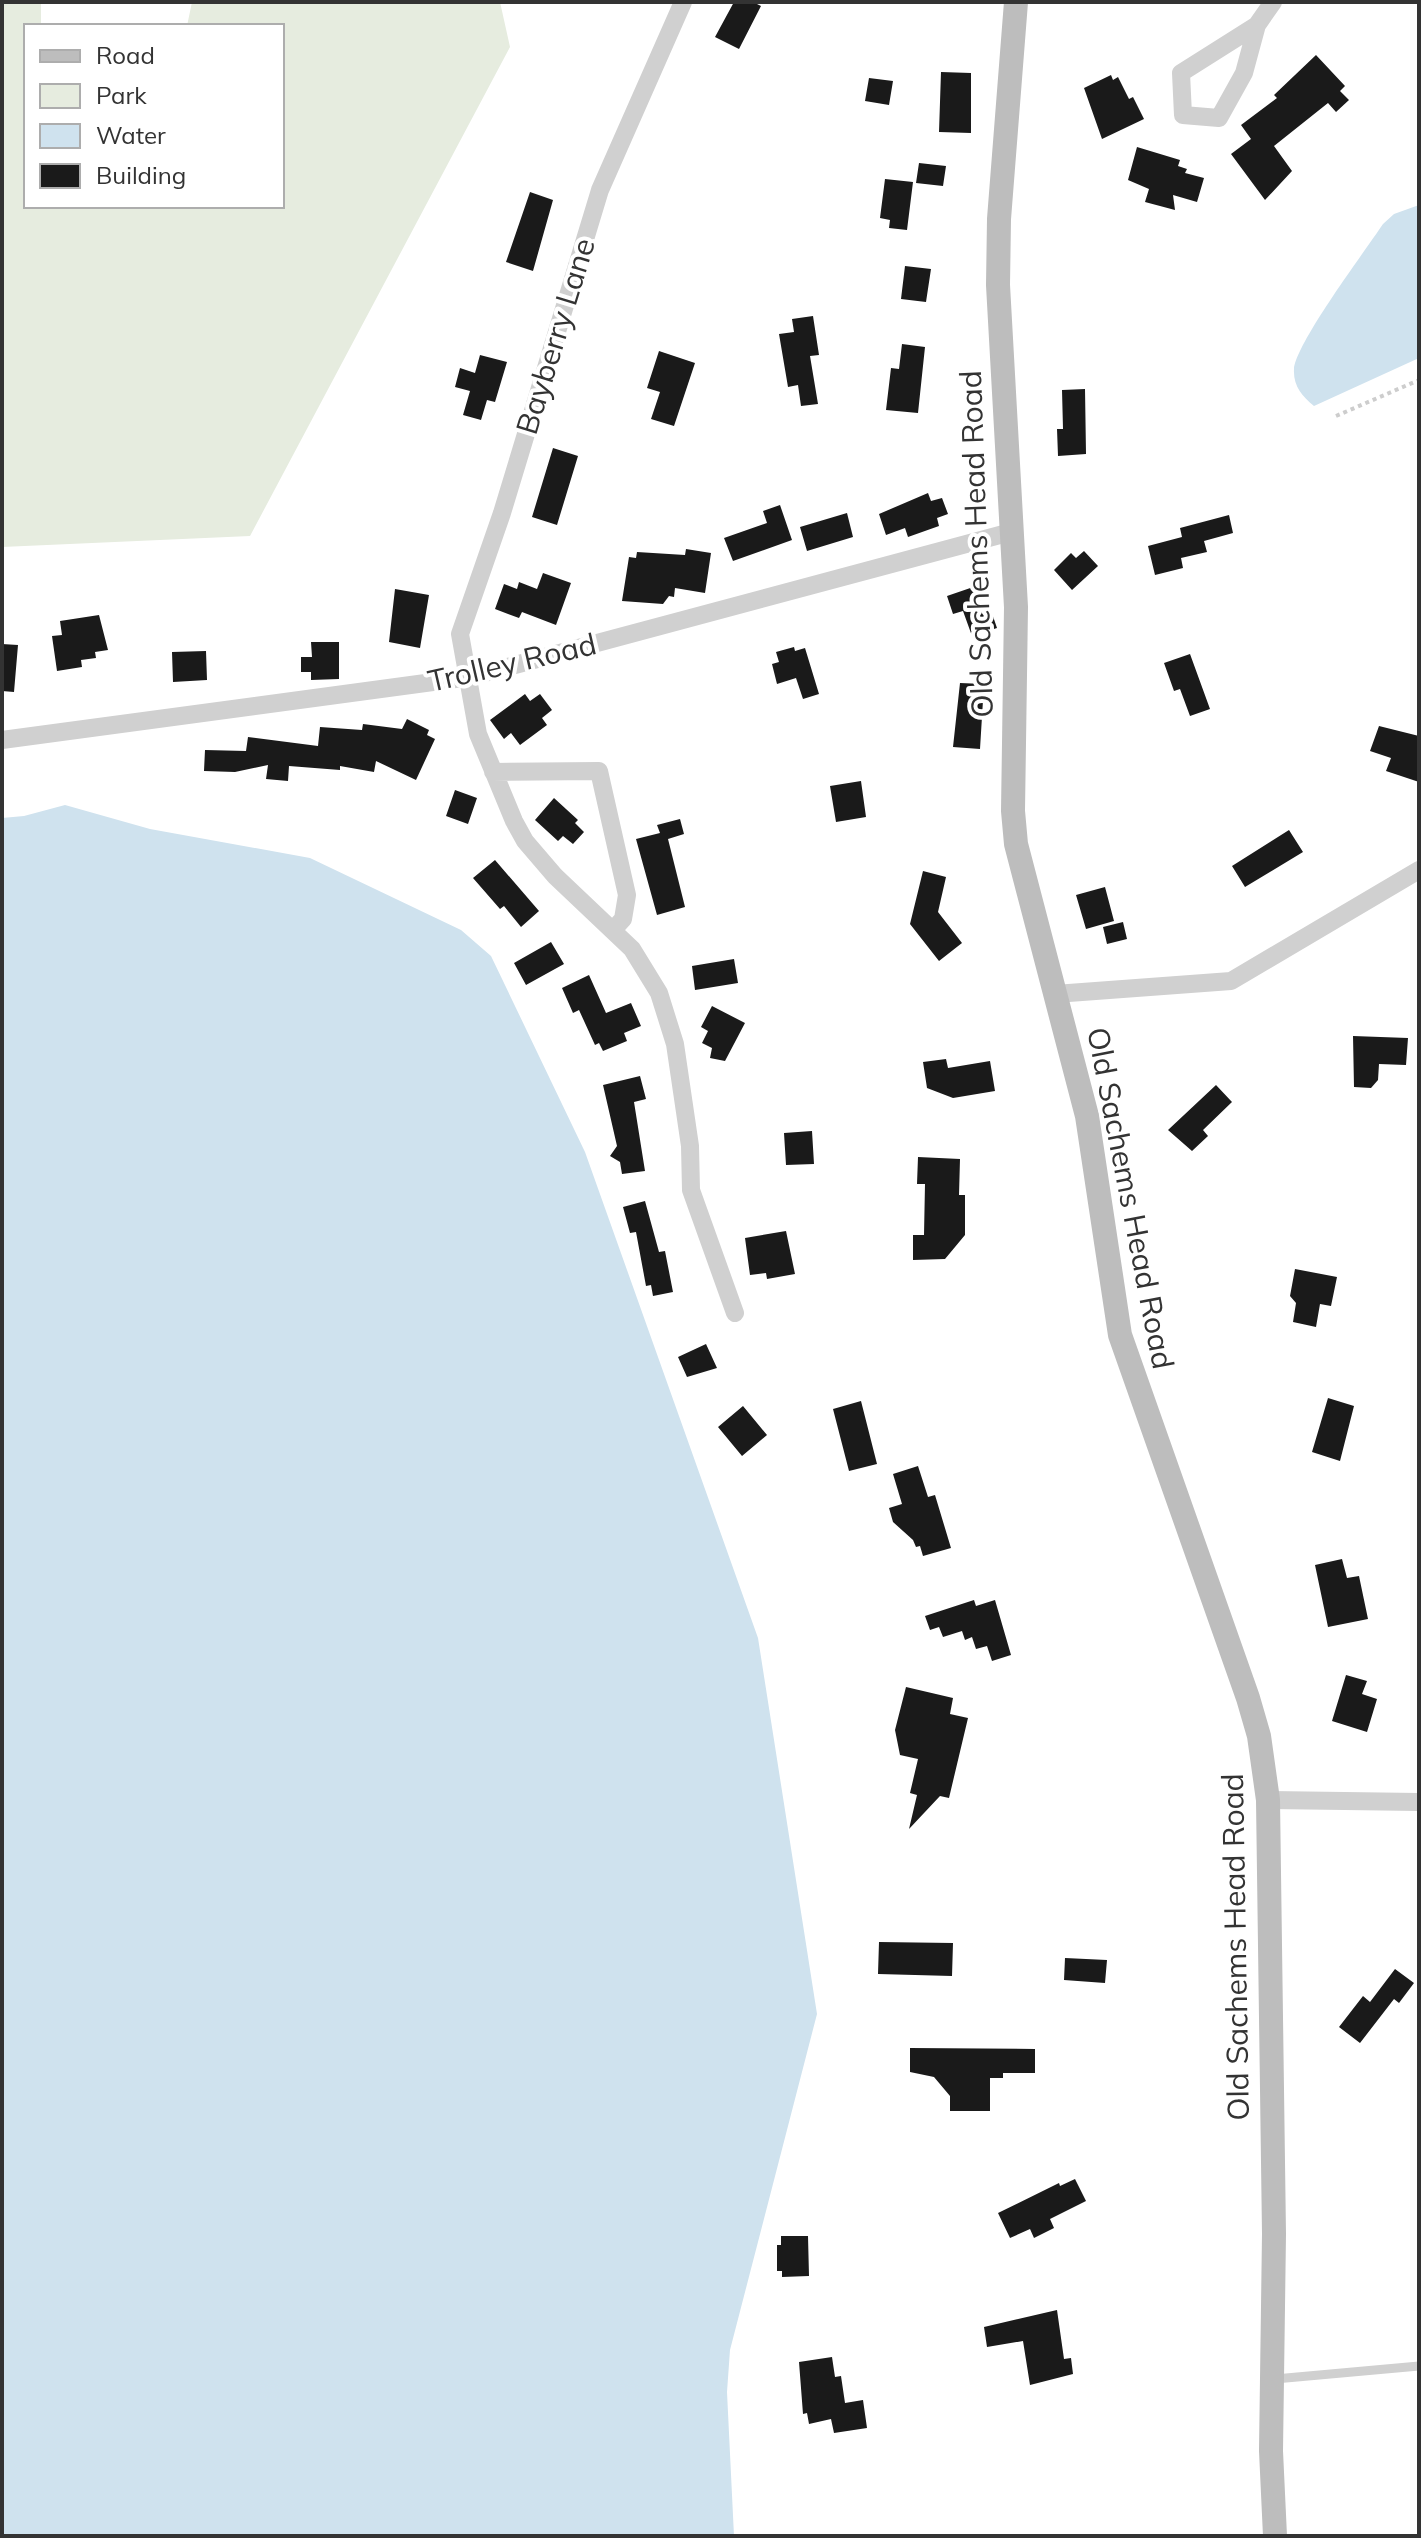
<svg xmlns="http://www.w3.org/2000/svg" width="1421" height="2538" font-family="Mulish,sans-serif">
	<rect width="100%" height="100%" fill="#fff"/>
	<path fill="#e6ecdf" d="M2,2H41V26H26V206H282V26H187L192,2H500L510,47L250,536L2,547Z"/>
	<path fill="#cfe2ee" d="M1419,205V358L1314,406C1302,396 1293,386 1294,369C1296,343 1365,251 1383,224L1394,214Z
		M65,805L150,829L310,858L461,930L491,956L585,1152L758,1638L817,2014L730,2350L727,2392L734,2536H2V818L24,816Z"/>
	<path fill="#1a1a1a" d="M734,2H753L761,6L739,49L715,37Z
		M1316,55L1345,86L1340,91L1349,100L1336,112L1328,103L1274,146L1292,171L1265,200L1231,154L1251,139L1241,125L1277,98L1274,95Z
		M941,72L971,73V133L939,132Z
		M1111,75L1113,80L1118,77L1129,99L1133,97L1144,119L1102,139L1084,88Z
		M869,78L893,81L889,105L865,101Z
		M1137,147L1180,160L1178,166L1187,169L1185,173L1204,178L1197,202L1173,195L1175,210L1145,202L1149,189L1128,180Z
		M919,163L946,166L943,186L916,183Z
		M885,179L913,182L907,230L889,228L890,220L880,218Z
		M530,192L553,200L533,271L506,262Z
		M905,266L931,269L926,302L901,299Z
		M813,316L819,355L810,356L818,404L801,406L798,385L788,387L779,334L794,332L792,319Z
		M902,344L925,347L918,413L886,410L891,368L899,369Z
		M659,351L695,363L674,426L651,419L660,392L647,388Z
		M480,355L507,362L495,402L487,400L481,420L463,415L470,391L455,387L460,368L475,373Z
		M1085,389L1086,454L1058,456L1057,429H1063L1062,390Z
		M553,448L578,456L557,525L532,517Z
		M928,493L931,501L942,498L948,514L937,518L939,526L908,537L905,528L886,535L879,514Z
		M780,505L792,540L733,561L724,538L767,523L763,511Z
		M847,513L853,537L807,551L800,527Z
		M1229,515L1233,533L1204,541L1207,552L1181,558L1183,568L1155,575L1148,546L1182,537L1180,528Z
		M686,549L711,553L705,593L675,588L674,597L669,596L663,604L622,601L629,557L636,558L637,552L685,555Z
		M1084,551L1098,566L1072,590L1054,570L1071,553L1076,558Z
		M543,573L571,583L556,625L522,612L519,618L495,609L504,584L517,589L519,582L537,589Z
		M982,584L997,628L972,636L963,611L953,614L947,596Z
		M395,589L429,595L420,648L389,642Z
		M99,615L108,650L95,652L96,658L81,660L82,667L57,671L52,636L62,635L60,621Z
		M311,642H339V679L311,680V672H301V657H312Z
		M2,644L18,645L14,692L2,691Z
		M794,647L795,651L805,648L819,694L803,699L796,678L777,684L772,664L779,662L776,652Z
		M206,651L207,680L173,682L172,652Z
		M1190,654L1210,709L1190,716L1180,689L1174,691L1164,663Z
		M960,683L984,684L980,749L953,747Z
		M525,694L530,701L540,694L552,710L542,718L547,725L520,745L511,733L504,739L490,720Z
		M407,719L429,730L427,735L435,739L416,780L376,761L374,772L340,766V770L289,766L288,781L266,779L268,765L235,772L204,771L205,750L246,751L248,737L318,746L320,727L362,730L363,724L402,729Z
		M1379,726L1419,736V782L1386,771L1391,758L1370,751Z
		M861,781L866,817L836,822L830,786Z
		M455,790L477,798L468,824L446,816Z
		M554,798L578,820L575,823L584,832L573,844L563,836L558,841L535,820Z
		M680,819L684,834L668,839L685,907L657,915L636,839L660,833L657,825Z
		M1289,830L1303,852L1245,887L1232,866Z
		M495,860L539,911L521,927L504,906L500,909L473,878Z
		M923,871L946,877L938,912L962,943L939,961L910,924Z
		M1105,887L1114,921L1086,929L1076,895Z
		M1123,922L1127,939L1107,944L1103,927Z
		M551,942L564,964L526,985L514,963Z
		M734,959L738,983L695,990L692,966Z
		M589,975L606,1013L631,1003L641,1026L624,1033L627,1041L603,1051L599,1043L595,1045L579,1010L573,1013L562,988Z
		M712,1006L745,1023L725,1061L710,1058L712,1048L702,1043L708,1031L701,1027Z
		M1353,1036L1408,1038L1406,1065L1379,1064L1378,1080L1371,1088L1354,1087Z
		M946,1059L948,1068L990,1061L995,1091L953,1098L927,1088L923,1062Z
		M640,1076L646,1099L634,1102L645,1171L622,1174L620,1162L610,1156L617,1146L603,1085Z
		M1216,1085L1232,1102L1203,1130L1208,1136L1192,1151L1168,1130Z
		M812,1131L814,1164L786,1165L784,1133Z
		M918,1157L960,1159L959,1195H965V1235L945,1259L913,1260V1235H924L925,1184H917Z
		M645,1201L659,1252L665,1251L673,1292L653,1296L651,1285L646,1286L636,1232L630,1233L623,1207Z
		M786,1231L795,1274L767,1279L766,1273L750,1275L745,1238Z
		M1295,1269L1337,1277L1331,1306L1320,1304L1316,1327L1293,1322L1296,1303L1290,1296Z
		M706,1344L717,1368L687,1377L678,1357Z
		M1328,1398L1354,1406L1340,1461L1312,1452Z
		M861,1401L877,1464L849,1471L833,1409Z
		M743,1406L767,1435L742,1456L718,1427Z
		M918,1466L928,1497L935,1495L951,1548L923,1556L920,1546L916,1547L913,1540L893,1522L889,1508L902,1504L893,1474Z
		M1342,1559L1347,1578L1359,1576L1368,1619L1328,1627L1315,1565Z
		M974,1600L976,1606L995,1600L1011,1655L992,1661L987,1646L976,1649L972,1637L965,1640L962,1631L943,1637L939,1627L930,1630L925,1616Z
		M1346,1675L1367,1681L1362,1694L1377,1699L1367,1732L1332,1721Z
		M906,1687L953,1698L950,1714L968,1718L949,1798L940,1796L909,1829L917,1795L910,1793L918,1759L900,1755L895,1730Z
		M879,1942L953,1943L952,1976L878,1974Z
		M1065,1958L1107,1960L1105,1983L1064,1980Z
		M1395,1969L1414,1983L1399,2003L1394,1999L1360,2043L1339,2027L1363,1996L1370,2002Z
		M910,2048L1035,2049V2073H1003V2078H990V2111H950V2096L934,2077L910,2072Z
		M1075,2179L1086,2201L1050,2219L1054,2228L1034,2238L1030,2229L1010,2238L998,2213L1059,2183L1060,2186Z
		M781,2236H808L809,2276L782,2277V2271H777V2245H781Z
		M1057,2310L1064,2359L1071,2358L1073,2374L1030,2385L1023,2341L987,2347L984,2327Z
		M832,2357L835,2377L841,2376L845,2403L863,2400L867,2428L834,2433L831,2419L809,2424L807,2413L803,2414L799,2362Z"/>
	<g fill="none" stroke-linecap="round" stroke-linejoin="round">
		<path stroke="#cdcdcd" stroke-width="4" stroke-dasharray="4 4" stroke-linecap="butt" d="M1336,416L1419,380"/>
		<path stroke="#d0d0d0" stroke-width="9" d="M1275,2379L1419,2366"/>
		<path stroke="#d0d0d0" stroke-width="18" d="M683,2L600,190L502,513L460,634L478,734L514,821L525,841L555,876L632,949L659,993L675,1044L690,1146L691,1190L735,1313
			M1257,25L1181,73L1183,115L1219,118L1244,73L1257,25L1273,2
			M2,740L470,677L1011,532
			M493,772L599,771L627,895L623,919L613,930
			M1055,994L1231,981L1419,870
			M1268,1800L1419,1802"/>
		<path stroke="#bdbdbd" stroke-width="24" d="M1016,2L999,219L998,285L1016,607L1013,811L1016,844L1087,1116L1120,1335L1248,1698L1259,1736L1268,1800L1274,2234L1271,2451L1275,2536"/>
	</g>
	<g text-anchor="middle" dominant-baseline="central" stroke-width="8" stroke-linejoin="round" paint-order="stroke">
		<g font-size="30" fill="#333" stroke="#fff">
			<text transform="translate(555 336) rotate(-73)">Bayberry Lane</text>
			<text transform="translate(976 544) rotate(-92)">Old Sachems Head Road</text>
			<text transform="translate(512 662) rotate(-13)">Trolley Road</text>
			<text transform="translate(1131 1198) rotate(79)">Old Sachems Head Road</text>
			<text transform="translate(1235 1947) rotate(-91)">Old Sachems Head Road</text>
		</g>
	</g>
	<rect width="1421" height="2538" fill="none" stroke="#333333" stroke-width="8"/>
	<rect x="24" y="24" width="260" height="184" fill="#ffffff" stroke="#adadad" stroke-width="2"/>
	<rect x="40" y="50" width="40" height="12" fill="#bdbdbd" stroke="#adadad" stroke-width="2"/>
	<text x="96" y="64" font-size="24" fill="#333333">Road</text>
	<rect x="40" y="84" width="40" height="24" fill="#e6ecdf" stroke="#adadad" stroke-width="2"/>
	<text x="96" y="104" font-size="24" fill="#333333">Park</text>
	<rect x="40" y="124" width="40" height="24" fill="#cfe2ee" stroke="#adadad" stroke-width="2"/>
	<text x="96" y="144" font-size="24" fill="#333333">Water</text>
	<rect x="40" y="164" width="40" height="24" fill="#1a1a1a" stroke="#adadad" stroke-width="2"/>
	<text x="96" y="184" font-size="24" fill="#333333">Building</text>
</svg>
